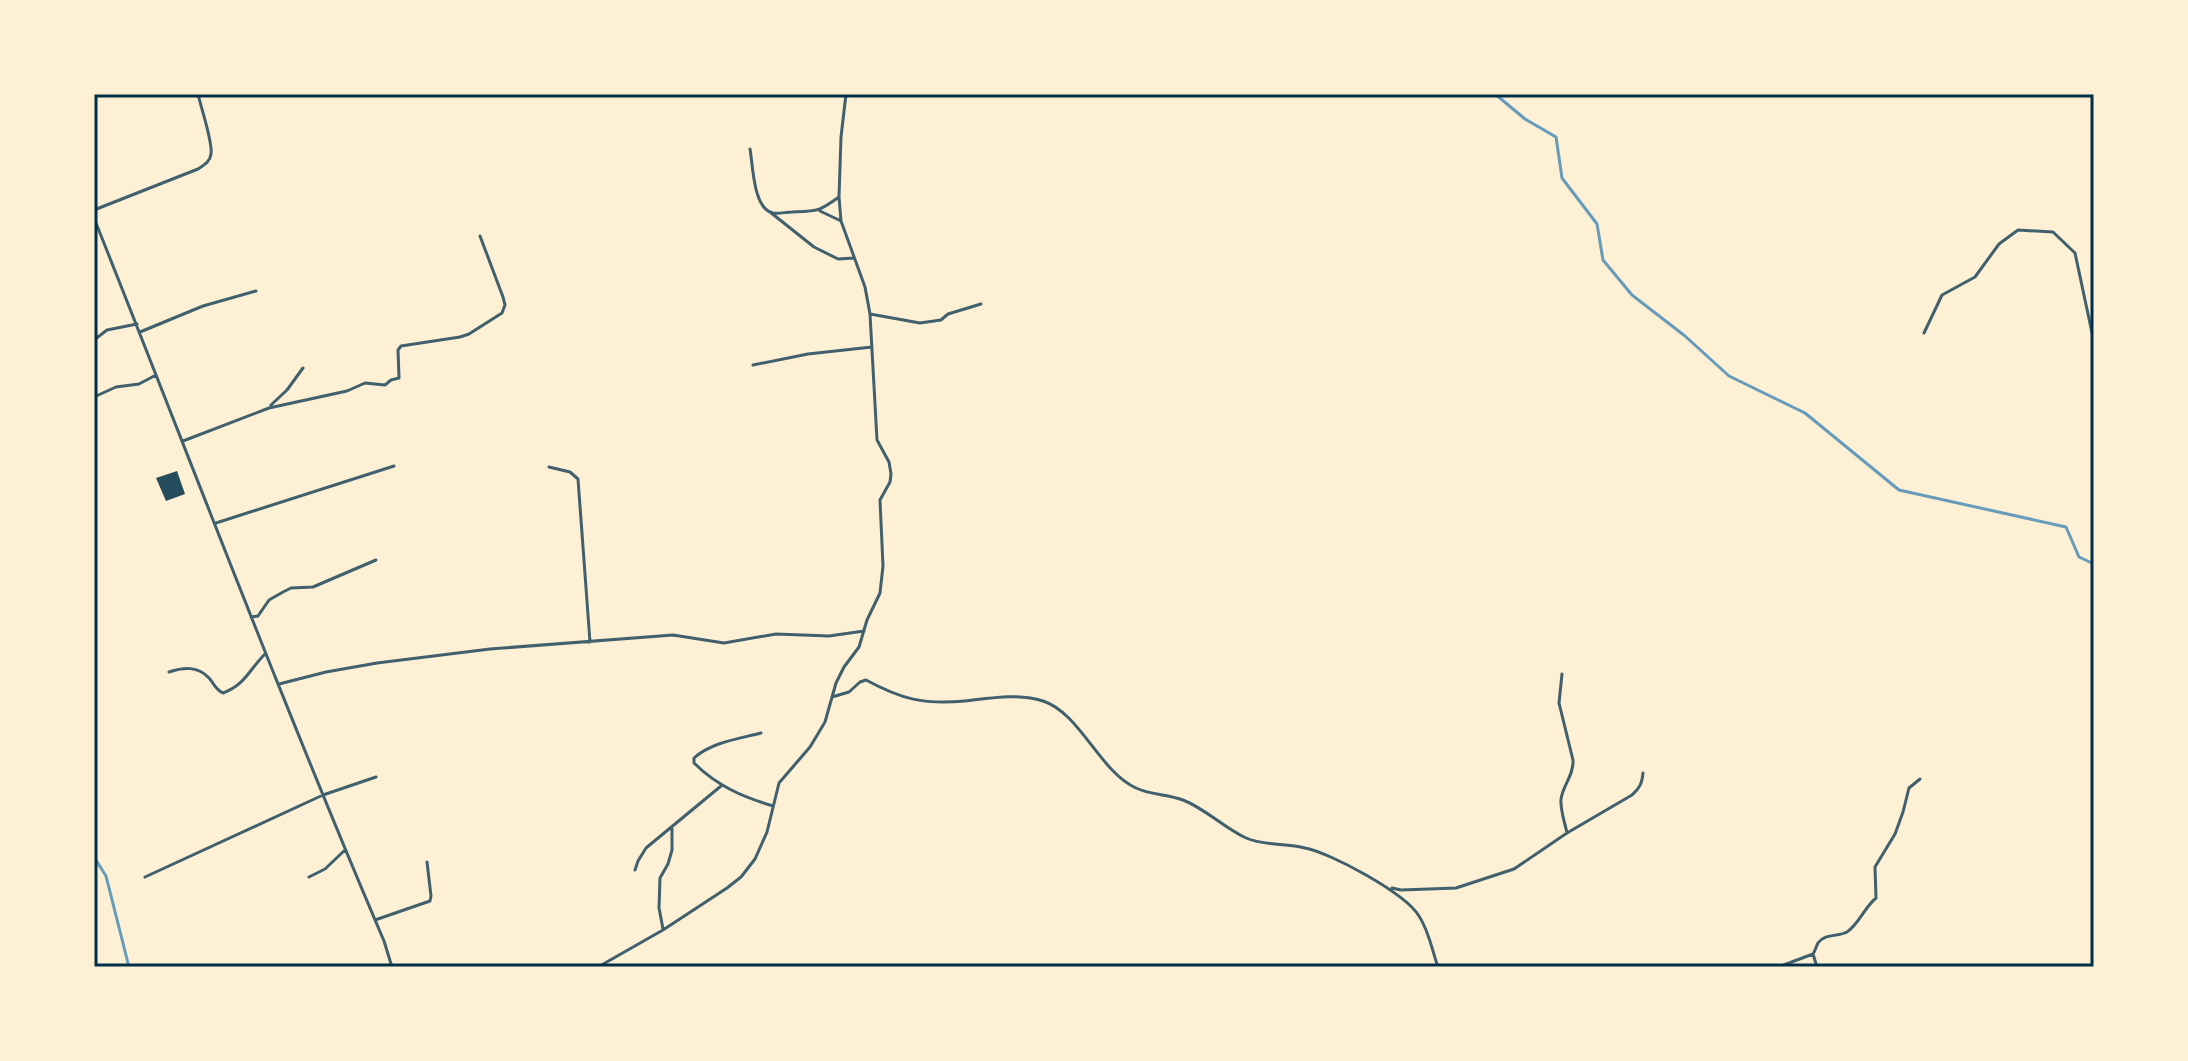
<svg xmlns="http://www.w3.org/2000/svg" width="2188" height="1061" font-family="'Sofia Sans Condensed',sans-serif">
	<rect width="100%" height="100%" fill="#fdf0d5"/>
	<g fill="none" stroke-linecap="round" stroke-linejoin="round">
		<path stroke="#669bbc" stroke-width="3" d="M1495,94L1525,119L1556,137L1562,178L1597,224L1603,260L1632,295L1685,336L1729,376L1805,413L1899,490L2066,527L2079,557L2094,564
			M94,857L106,876L129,967"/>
	</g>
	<path fill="#264d5e" d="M177,471L185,494L166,501L156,478Z"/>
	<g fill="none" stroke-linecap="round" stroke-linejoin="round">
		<path stroke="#3f606c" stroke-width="3" d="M750,149C753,165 753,209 773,213C779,214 786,212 792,212C818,211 818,212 839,197
			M94,210L198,169C204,165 210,162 211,154C213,142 201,108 198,94
			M820,211L841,221
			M770,212L814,247L838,259L854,258
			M94,218C190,459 282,702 384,941L392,967
			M870,314L920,323L941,320L948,314L981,304
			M140,332L203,306L256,291
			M1924,333L1942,295L1975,277L1999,244L2018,230L2053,232L2075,253L2094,342
			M94,340L107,330L137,324
			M753,365L808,354L872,347
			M94,397L116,387L139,384L156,375
			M271,405L287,390L303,368
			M183,441L269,408L347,391L365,383L385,385L391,380L399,378L398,350L401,346L460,337L469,334L502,313L505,305L503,297L480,236
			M549,467L570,472L578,479L590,642
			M216,523L394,466
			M251,617L258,616L269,600L283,592L291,588L313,587L376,560
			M169,672C184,667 198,666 209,678C215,685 215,689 223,693C245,685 249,670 265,654
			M1562,674L1559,703L1573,760C1574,775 1563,785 1561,799C1560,810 1565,823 1567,833
			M279,684L326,672L377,663L490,649L673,635L724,643L776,634L829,636L864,631
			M832,697L849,692L860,682L866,680C901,699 924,705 965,701C991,698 1018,693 1043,701C1080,713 1100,772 1136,788C1150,795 1168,794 1183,800C1206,809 1224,828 1246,838C1264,846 1286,843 1305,848C1331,853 1405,893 1419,916C1429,931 1432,950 1438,967
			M761,733C738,739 712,742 694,758V763C717,786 743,797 773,806
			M635,870L638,861L646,848L721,786
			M145,877L323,795L376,777
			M309,877L325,869L345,850
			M1392,888L1401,890L1456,888L1514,869L1567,833L1632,795C1640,788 1642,783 1643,773
			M375,920L430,901L431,896L427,862
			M663,929L659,908L660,878L668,864L672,850V828
			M1813,954L1817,967
			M598,967L663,930L727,888L741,877L755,859L767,832L779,783L810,747L825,722L836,683L844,667L859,647L867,620L880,593L883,566L880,500L890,482L891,474L889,462L877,440L870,314L865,287L841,221L839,197L841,137L846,94
			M1778,967L1813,954C1815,951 1816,947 1818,943C1825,933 1838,937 1847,932C1859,924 1864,908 1876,898L1875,867L1895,834L1903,812L1909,788L1920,779"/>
	</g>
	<rect width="2188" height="1061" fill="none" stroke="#fdf0d5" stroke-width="192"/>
	<rect x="96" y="96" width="1996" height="869" fill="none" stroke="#003049" stroke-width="3"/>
</svg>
